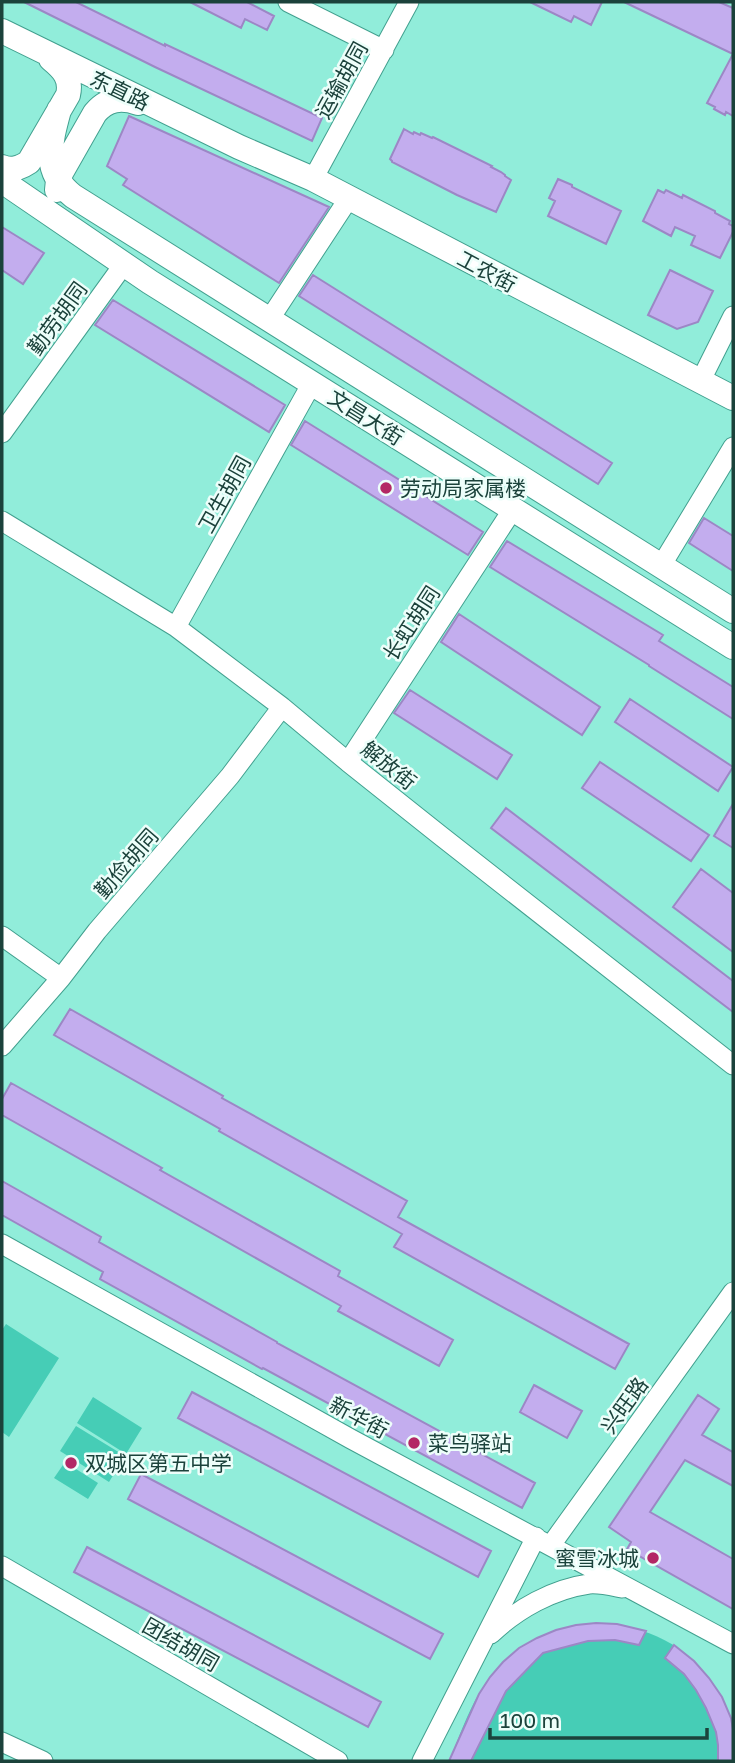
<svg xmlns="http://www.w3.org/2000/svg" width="735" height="1763" font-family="'Golos Text','Noto Sans SC',sans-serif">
	<rect width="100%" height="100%" fill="#91edda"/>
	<path fill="#46cdb6" d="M6,1324L59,1358L9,1437L2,1432V1330Z
		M93,1397L142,1428L126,1454L77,1423Z
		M76,1426L125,1456L109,1482L60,1451Z
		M65,1462L98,1483L88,1499L54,1478Z
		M597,1623C647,1626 688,1644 716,1688C723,1700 731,1714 733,1728C734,1739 733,1751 733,1761H449C459,1738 467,1713 480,1692C506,1647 546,1628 597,1623Z"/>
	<path fill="#c3adee" stroke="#9c87c5" stroke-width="2" d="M24,2H76L165,46V44L322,118L312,141L155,67Z
		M190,2H247L274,16L267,30L245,19L241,28Z
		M530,2H602L591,25L574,16L571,22Z
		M624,2H719L733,8V116L726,112L725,115L714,109L715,107L707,103L733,54Z
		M129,116L329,207L279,283L123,185L127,179L107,166Z
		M404,129L413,134L414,132L420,135L421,133L432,138L433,137L492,166L491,167L501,172L505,175V176L511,180L496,212L457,195L392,162V161L390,159Z
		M558,179L572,185V187L621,211L606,244L548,216L555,201L549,198Z
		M658,190L664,193L666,190L682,198L683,195L715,211V213L730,221L729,224L733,226V232L720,258L691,245L695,236L675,227L671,236L643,221Z
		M2,227L44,253L23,284L2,270Z
		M670,270L713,291L698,322L677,329L648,315Z
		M313,275L612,463L598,484L299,296Z
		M113,300L285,405L269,432L95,325Z
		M305,421L483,532L468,555L291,445Z
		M704,518L733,536V571L689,543Z
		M507,541L663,635L659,641L733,687V719L649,666V665L490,567Z
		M459,614L600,707L582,735L441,642Z
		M410,690L512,755L497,779L394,713Z
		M630,699L733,767L718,791L615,722Z
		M600,762L709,835L691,861L582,788Z
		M733,804V848L714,836Z
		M506,808L733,981V1012L491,828Z
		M701,869L733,893V952L673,907Z
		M70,1009L223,1096L222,1098L407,1201L398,1217L629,1344L615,1369L394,1247L402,1234L219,1131L220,1129L54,1035Z
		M11,1083L162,1168L160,1170L340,1271L338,1276L453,1340L439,1366L338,1311L341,1306L2,1115V1099Z
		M2,1181L101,1237L99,1242L277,1342V1343L535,1483L522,1508L263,1368L262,1369L100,1279L103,1272L2,1215Z
		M534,1385L582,1411L567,1438L520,1412Z
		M192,1392L491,1551L478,1577L178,1418Z
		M698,1395L719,1409L702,1435L733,1452V1486L685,1460L650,1512L733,1559V1609L627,1549L631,1542L609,1527Z
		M141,1474L443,1634L430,1659L128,1499Z
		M87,1547L381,1702L368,1727L74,1572Z
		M596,1623L617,1624L646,1631L639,1645L615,1640L588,1641L543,1653L506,1691L471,1761H449L479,1694L490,1677L503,1662L519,1648L537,1638L556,1630L576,1625Z
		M674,1645L694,1661L709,1678L722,1697L731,1718L733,1729V1761H718V1745L716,1732L706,1708L696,1690L684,1674L665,1658Z"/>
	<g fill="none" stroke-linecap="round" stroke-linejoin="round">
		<defs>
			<path id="minor" d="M288,2L384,50
				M313,179L409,2
				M269,320L349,198
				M700,382L733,316
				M2,433L124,264
				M2,521L176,627L282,707L348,762L441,836L733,1065
				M661,566L733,447
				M176,627L312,383
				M348,762L513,509
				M2,936L61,978
				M2,1046L61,978L97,931L230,776L282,707
				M2,1244L351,1439L733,1644
				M551,1545L733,1292
				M2,1566L338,1761
				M491,1634C517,1609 553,1589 589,1584C600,1583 612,1586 622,1588
				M2,1742L43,1761
				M422,1761L536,1537"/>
			<path id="major" d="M2,31L239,147L313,179L733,398
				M59,110C50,143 42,172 73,196L733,611
				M2,167C12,171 20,168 29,162L68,95C72,78 63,69 51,59
				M2,181L150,282L733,647
				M57,190L58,180L62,171L95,113C107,99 121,97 138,103"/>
		</defs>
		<use href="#minor" stroke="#42a08f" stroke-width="21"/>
		<use href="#major" stroke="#42a08f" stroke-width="26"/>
		<use href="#minor" stroke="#fff" stroke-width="19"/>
		<use href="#major" stroke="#fff" stroke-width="24"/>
	</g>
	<g fill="#b32865" stroke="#edfefa" stroke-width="2.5">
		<circle cx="386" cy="488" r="7"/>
		<circle cx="414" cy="1443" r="7"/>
		<circle cx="71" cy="1463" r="7"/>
		<circle cx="653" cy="1558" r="7"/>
	</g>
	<g text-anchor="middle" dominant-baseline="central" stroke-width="5" stroke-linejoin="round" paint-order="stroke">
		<g font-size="21" fill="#1b423b" stroke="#edfefa">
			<text transform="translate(341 80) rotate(-61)">运输胡同</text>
			<text transform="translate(120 90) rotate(26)">东直路</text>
			<text transform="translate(487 271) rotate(28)">工农街</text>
			<text transform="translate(57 318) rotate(-54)">勤劳胡同</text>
			<text transform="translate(366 417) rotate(32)">文昌大街</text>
			<text transform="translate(224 494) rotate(-61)">卫生胡同</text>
			<text transform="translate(411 623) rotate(-57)">长虹胡同</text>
			<text transform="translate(389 765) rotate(39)">解放街</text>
			<text transform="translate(126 863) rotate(-49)">勤俭胡同</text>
			<text transform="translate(624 1405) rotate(-54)">兴旺路</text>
			<text transform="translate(359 1417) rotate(28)">新华街</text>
			<text transform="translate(181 1644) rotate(30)">团结胡同</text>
		</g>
		<g font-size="21" fill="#1b423b" stroke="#edfefa" text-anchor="start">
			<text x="400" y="488">劳动局家属楼</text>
			<text x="428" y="1443">菜鸟驿站</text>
			<text x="85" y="1463">双城区第五中学</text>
			<text x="639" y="1558" text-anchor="end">蜜雪冰城</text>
		</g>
	</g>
	<rect width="735" height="1763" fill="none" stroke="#1b423b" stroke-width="7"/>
	<path d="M490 1728v10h217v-10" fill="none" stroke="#1b423b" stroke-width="3.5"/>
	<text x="500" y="1728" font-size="21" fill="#1b423b" stroke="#edfefa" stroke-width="5" paint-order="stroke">100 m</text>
</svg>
